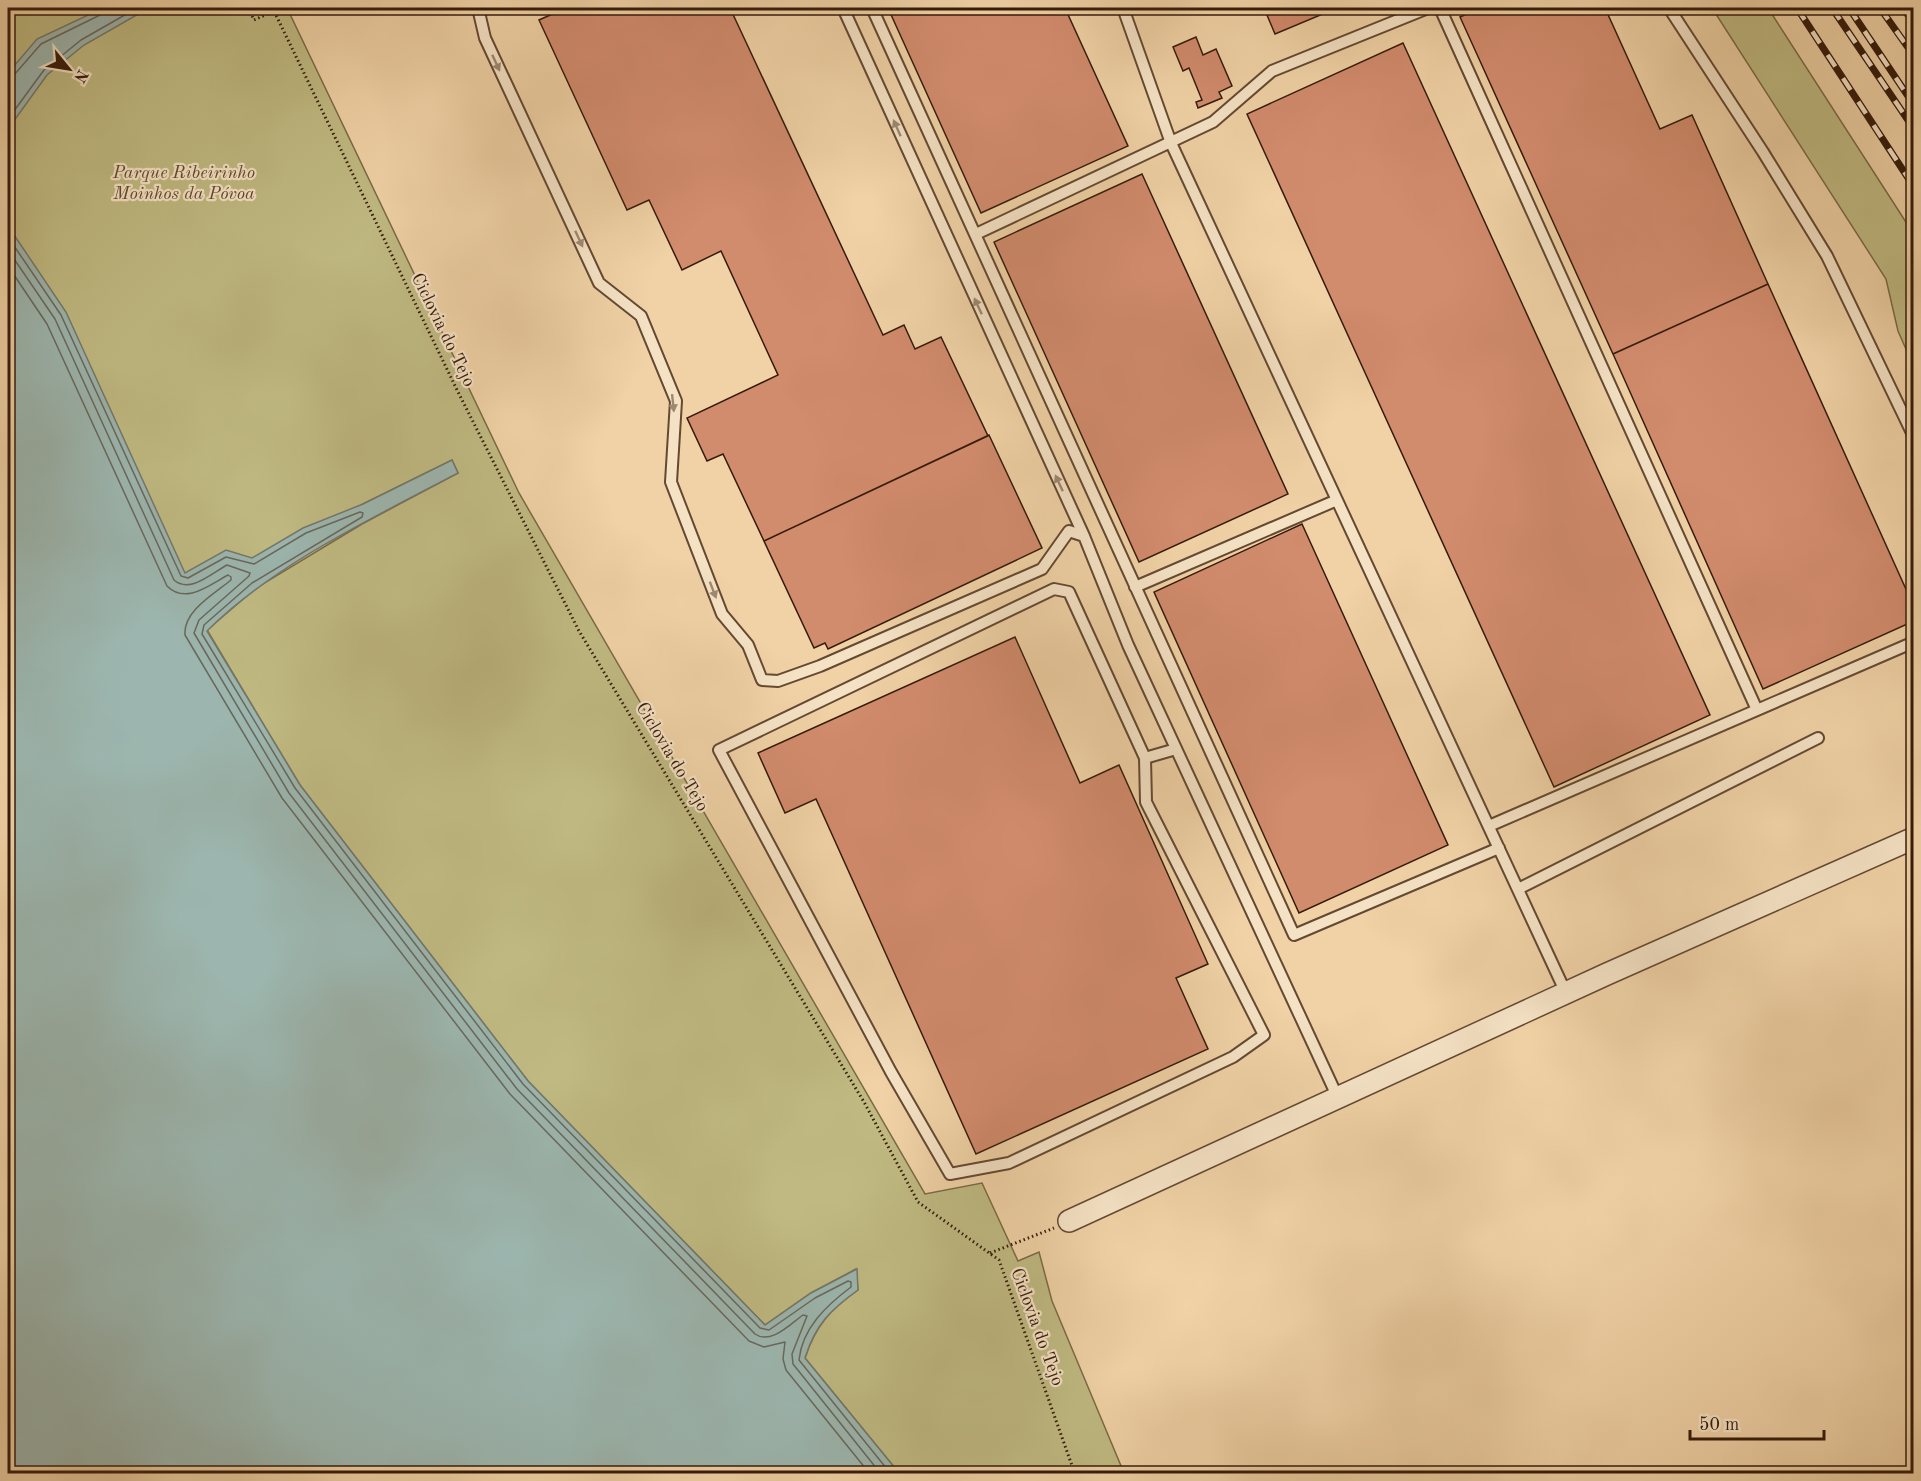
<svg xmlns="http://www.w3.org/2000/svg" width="1921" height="1481" font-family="'Old Standard TT',serif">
	<rect width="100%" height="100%" fill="#f0d2a6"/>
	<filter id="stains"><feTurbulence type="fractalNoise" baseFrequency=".00333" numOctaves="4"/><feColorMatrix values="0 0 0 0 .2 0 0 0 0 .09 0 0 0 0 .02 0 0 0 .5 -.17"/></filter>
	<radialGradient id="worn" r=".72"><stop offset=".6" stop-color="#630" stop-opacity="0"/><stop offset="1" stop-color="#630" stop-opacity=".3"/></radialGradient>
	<path fill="#c0ba82" stroke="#7a6a46" stroke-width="1.5" d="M8,8H287L519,493L925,1194L982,1183L1018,1261L1039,1252L1052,1301L1124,1473H899L805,1358C816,1325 830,1310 858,1290L856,1269L811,1293L765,1325L528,1081L300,785L207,630L256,588L362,524L458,473L452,460L363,504L191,610L8,389Z
		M1712,8H1768L1913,233V365L1898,331L1886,279Z"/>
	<path fill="#9cb6af" stroke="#73786d" stroke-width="1.5" d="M103,8H149L84,45L47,75L8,129V73L37,39Z
		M8,226L66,312L185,573L226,550L252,558L303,528L363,504L452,460L458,473C375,517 274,564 207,631L300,785L528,1081L765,1325L811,1293L857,1269L858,1290C831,1309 815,1325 805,1358L899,1473H8Z"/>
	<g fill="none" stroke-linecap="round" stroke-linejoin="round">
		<path stroke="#68685d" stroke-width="1.5" d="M8,77L14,75L41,44L100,15L104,8
			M8,119L44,70L81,40L137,8
			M8,237L61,315L181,576L188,578L226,557L254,564L306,533L360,512L363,513L362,517L252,583L204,625L202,634L295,788L523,1084L760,1328L769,1330L815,1298L848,1281L851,1282V1287C827,1305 802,1328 799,1360L891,1474
			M8,250L55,319L174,580C190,594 212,573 227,565L250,573L249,576L199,620L194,633L289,793L517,1089L755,1334C771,1345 790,1324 803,1315L807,1316L792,1354L793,1364L881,1474
			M8,266L47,324L167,586C186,605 209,585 228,575L231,577V580C214,594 183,611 185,635L282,798L510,1094L749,1341L764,1347L785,1342L783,1359L786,1370L870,1474"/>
	</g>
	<path fill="#d18b6d" stroke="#351b0b" stroke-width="1.5" d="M566,8H730L883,335L904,325L915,349L941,337L988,436L764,541L723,454L707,461L687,418L778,375L721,251L682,270L649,200L627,210L539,20Z
		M888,8H1065L1128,146L981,213Z
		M1264,8H1337L1275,34Z
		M1480,8H1605L1660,129L1692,115L1768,284L1613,354L1460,17Z
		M1196,37L1203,55L1216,49L1232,86L1219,92L1222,98L1198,108L1196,102L1202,100L1189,68L1183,71L1173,47Z
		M1403,43L1710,715L1554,787L1247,114Z
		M1142,174L1288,494L1139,562L994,242Z
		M1768,284L1914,607V621L1763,689L1613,354Z
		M989,435L1042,548L828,649L825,643L814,648L764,541Z
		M1302,524L1448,845L1299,913L1154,592Z
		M1015,637L1080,783L1119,765L1208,964L1176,978L1208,1049L976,1154L816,799L785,813L758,753Z"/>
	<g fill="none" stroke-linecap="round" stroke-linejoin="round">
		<defs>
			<path id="service" d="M478,8L485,38L599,283L641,316L676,401L671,482L722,614L748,645L762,680L778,681L820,666L1042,569L1069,531L1084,536
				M843,8L1084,536L1128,645L1338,1098
				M872,8L1294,935L1499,848
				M1123,8L1171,143L1566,993
				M1440,8L1757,710
				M1669,8L1763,152L1827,256L1914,437
				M976,234L1213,122L1272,71L1428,8
				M1135,587L1337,500
				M1145,758L1146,802L1264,1035L1233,1057L1009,1163L950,1174L891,1072L719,750L1054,589L1069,592L1145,758L1176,749
				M1489,826L1914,642
				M1518,889L1818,738"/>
			<path id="minor" d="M1913,8H1914
				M1069,1221L1607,974L1914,838"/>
		</defs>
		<use href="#service" stroke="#644932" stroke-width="14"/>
		<use href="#minor" stroke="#644932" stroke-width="24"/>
		<path stroke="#351b0b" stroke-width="3" stroke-dasharray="1.5 3" stroke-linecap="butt" d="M248,8L254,20L274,11L458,392L579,631L864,1102L918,1202L999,1260L1075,1474
			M990,1253L1054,1228"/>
		<use href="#service" stroke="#f5e2c5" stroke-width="10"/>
		<use href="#minor" stroke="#f5e2c5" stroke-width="21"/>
		<defs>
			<path id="rail" d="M1797,8L1914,187
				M1832,8L1914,129
				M1849,8L1914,105
				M1880,8L1914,56"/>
		</defs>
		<use href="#rail" stroke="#351b0b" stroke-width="7"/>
		<use href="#rail" stroke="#f5e2c5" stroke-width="4.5" stroke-dasharray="14" stroke-linecap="butt"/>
	</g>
	<defs><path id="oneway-solid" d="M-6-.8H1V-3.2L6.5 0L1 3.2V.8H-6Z" transform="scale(1.5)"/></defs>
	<g fill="#9f8871">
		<use href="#oneway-solid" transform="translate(496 63) rotate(65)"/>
		<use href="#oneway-solid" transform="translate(897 128) rotate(-114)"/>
		<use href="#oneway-solid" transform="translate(579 239) rotate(65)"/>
		<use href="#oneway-solid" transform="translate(978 306) rotate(-115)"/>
		<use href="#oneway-solid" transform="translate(673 403) rotate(84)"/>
		<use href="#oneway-solid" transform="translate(1059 483) rotate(-115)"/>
		<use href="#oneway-solid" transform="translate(713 590) rotate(69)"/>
	</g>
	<g text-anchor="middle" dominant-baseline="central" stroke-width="4.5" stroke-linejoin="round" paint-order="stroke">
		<g font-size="18" font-style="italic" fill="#5f4b2f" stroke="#f5e2c5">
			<text x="184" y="173">Parque Ribeirinho<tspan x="184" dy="21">Moinhos da Póvoa</tspan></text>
		</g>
		<g font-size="18" fill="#351b0b" stroke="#f5e2c5">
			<text transform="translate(443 330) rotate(64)">Ciclovia do Tejo</text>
			<text transform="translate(672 757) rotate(59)">Ciclovia do Tejo</text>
			<text transform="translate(1037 1327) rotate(70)">Ciclovia do Tejo</text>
		</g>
	</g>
	<rect width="1921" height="1481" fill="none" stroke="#f0d2a6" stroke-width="30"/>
	<rect x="9" y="9" width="1903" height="1463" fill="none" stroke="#351b0b" stroke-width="3"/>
	<rect x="15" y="15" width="1891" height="1451" fill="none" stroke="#351b0b" stroke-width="1.5"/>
	<g transform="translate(69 69) rotate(120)" stroke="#f5e2c5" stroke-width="4.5" paint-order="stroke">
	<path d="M0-4.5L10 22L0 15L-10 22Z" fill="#351b0b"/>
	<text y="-9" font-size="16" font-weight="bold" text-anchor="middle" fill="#351b0b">N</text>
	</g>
	<path d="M1690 1430v9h134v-9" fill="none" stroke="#351b0b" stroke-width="3"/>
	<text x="1699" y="1430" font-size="18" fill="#351b0b" stroke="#f5e2c5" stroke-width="4.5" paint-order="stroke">50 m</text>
	<rect width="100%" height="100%" filter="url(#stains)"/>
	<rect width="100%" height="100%" fill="url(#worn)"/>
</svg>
